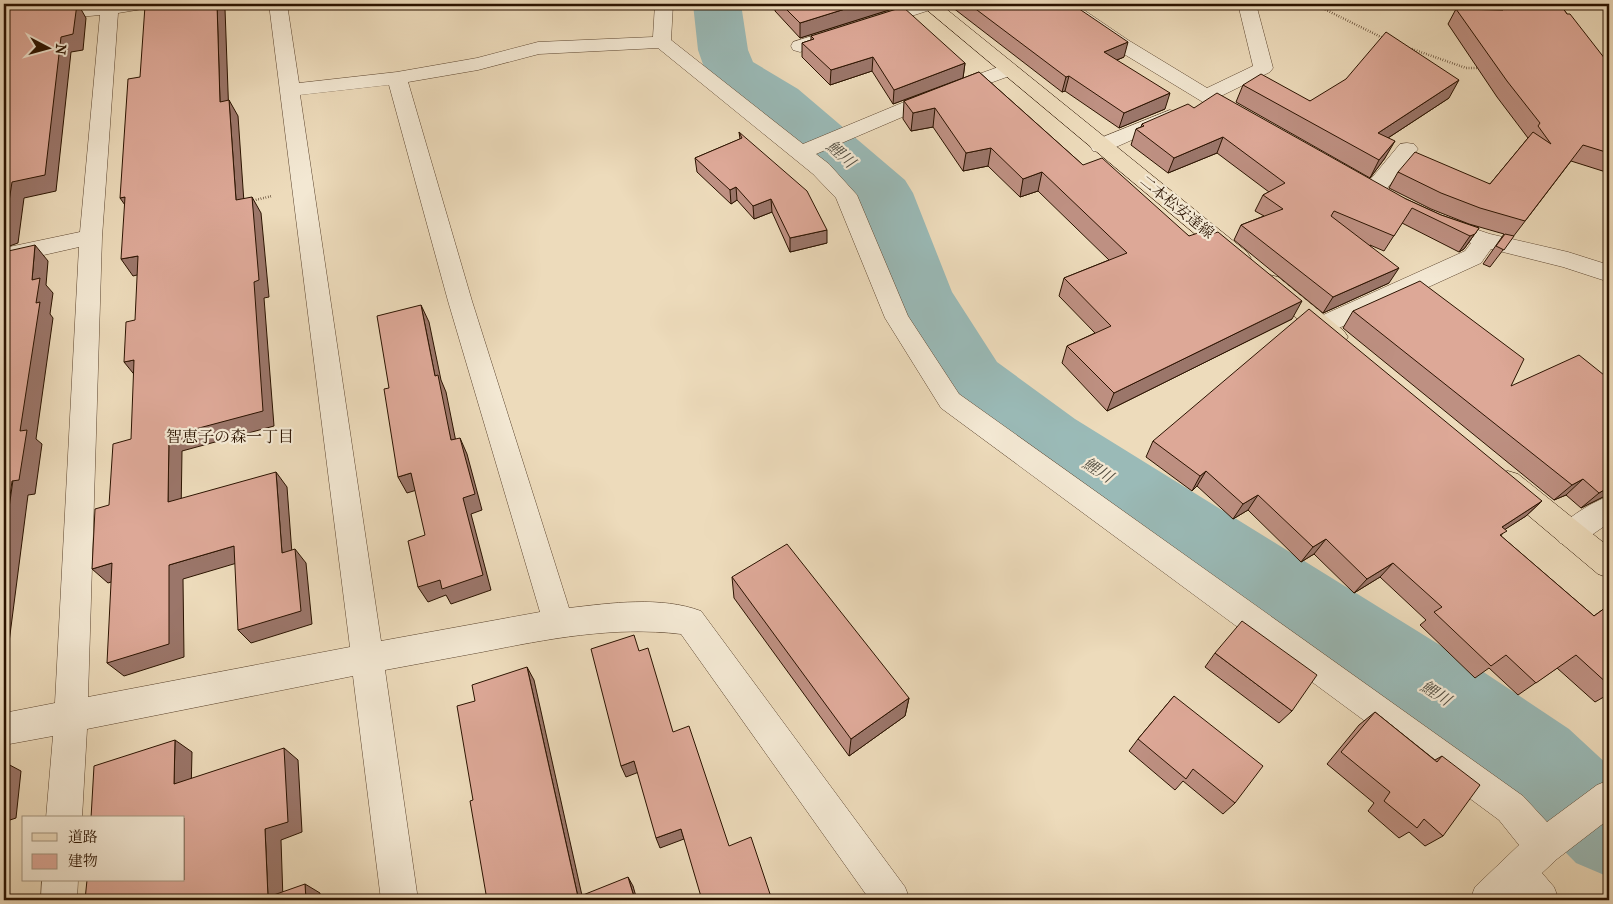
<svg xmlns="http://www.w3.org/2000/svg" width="1613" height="904" font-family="'IM FELL French Canon','Noto Serif JP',serif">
	<rect width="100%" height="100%" fill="#eddbbb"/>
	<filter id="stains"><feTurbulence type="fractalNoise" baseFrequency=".004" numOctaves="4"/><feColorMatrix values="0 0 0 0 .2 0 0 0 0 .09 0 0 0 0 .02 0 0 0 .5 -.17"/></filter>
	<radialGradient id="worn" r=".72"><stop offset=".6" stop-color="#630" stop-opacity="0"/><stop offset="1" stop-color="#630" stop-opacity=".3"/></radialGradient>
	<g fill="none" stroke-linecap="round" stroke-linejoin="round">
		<path fill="#9abab7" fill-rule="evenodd" d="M693,4H741L748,50L753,62L798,89L905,180L913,193L952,292L997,362L1075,419L1485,673L1569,729L1609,766V877L1576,863L1505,791L1423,731L1025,459L949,398L890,296L858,201L760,111L713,81L705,70L698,50Z"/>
		<defs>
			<path id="minor" d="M101,4H152L149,8L118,13L102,237L88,697L350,647L269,4H287L299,83L397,72L477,58L538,42L653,37L655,4H673L671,40L803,144L921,95L1001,66L1008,64L1015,66L1018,70L1015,74L935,103L816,154L829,164L857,195L908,316L959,394L1523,796L1547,822L1597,785L1609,780V819L1557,859L1542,873L1554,887L1559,900H1517L1516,899L1514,900H1470L1475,887L1519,845L1499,820L941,408L885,318L836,198L813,174L658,48L539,54L478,70L408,82L472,301L569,608C611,603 661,596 701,611L905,887L910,900H870L681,634C613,626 548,639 482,652C450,658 417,664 385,670L418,900H381L353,676L87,729L82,818H46L53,736L4,745V713L55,703L79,247L4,264V248L80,232L100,15L4,24V14ZM389,85L448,301L540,612L381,641L300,95Z
				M913,4H939L936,8L807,50L800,52L793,50L791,46L793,42Z
				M1054,4H1075L1128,40L1207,88L1253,66L1238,4H1256L1273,68L1270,72L1221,96L1248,113L1251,117L1248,121L1241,123L1234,121L1114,48L1057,8Z
				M1170,110L1177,112L1180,116L1177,120L1107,151L1100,152L1093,151L1090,146L1093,141Z
				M1407,143L1414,144L1418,149L1414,154L1381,196L1373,198L1365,196L1362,191L1365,186L1400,144Z
				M1439,217L1490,234L1568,252L1609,265V282L1563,267L1491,249L1481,263L1330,332L1321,335L1312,332L1309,326L1312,320L1465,251L1471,243L1431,229L1428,224L1431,219Z
				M1609,496V523L1580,543L1570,546L1560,543L1555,534C1563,519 1593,502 1609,496Z
				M42,880H78L77,900H41Z"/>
			<path id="major" d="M920,4H940L1247,252L1251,258L1247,264L1239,266L1231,264Z
				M1270,275L1278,277L1344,331L1348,337L1344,343L1335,346L1326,343L1262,289L1258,283L1262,277Z
				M1508,471L1518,474L1609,547V578L1598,574L1498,490L1494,482L1498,474Z"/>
		</defs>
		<use href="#minor" stroke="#5c452f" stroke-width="1"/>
		<use href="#major" stroke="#2b1300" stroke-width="1"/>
		<path stroke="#2b1300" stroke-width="2.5" stroke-dasharray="0.5 2" stroke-linecap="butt" d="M1314,4L1385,39
			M1412,49L1466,68H1480
			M251,201L272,196"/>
		<use href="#minor" fill="#f3e8d3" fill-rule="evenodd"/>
		<use href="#major" fill="#eddbbb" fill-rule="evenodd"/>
	</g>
	<path fill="#be9082" stroke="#2b1300" d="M775,4H908L800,38L775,11Z
		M948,4H1072L1124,57L1117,60L1165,109L1119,128L1065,91L1062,92Z
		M1486,4H1560L1567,14L1609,64V173L1571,161L1490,267L1483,264L1504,234L1469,224L1431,209L1389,188L1398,172L1490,184L1528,138L1497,97L1448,24L1456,9H1484V8Z
		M811,36L965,63L963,78L893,104L872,71L830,85L802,57V43L811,40Z
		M979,72L1083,165L1189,236L1292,319L1107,411L1062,363L1067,346L1095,333L1059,296L1064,278L1109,260L1038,191L1020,197L988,166L963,171L933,127L911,131L903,119L904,101Z
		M1243,85L1310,101L1449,98L1388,138L1385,158L1370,178L1236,102Z
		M1194,108L1406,199L1441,215L1479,228L1464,249L1459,252L1402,223L1384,251L1370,245L1389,283L1323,313L1234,240L1241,225L1264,216L1255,211L1263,195L1269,192L1217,153L1168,173L1131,145L1136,129L1141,127L1142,124Z
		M739,132L827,243L790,252L772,212L754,219L737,200L731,204L697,172L695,158L740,139Z
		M1353,311L1511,386L1609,494L1581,508L1566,495L1554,500L1343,328Z
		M1153,441L1542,501L1526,516L1505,529L1501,536L1594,616L1609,605V694L1595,702L1557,668L1518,695L1489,668L1475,678L1420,625L1426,620L1380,577L1354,593L1314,554L1301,562L1248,510L1233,519L1197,486L1192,491L1146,457Z
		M1609,524V533L1604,529Z
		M732,577L909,698L905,716L849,756L734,598Z
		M1215,653L1292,711L1279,723L1205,667Z
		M1174,696L1235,803L1223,814L1183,781L1175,790L1129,751L1138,739Z
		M1375,712L1435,760L1442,756L1443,836L1425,846L1409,832L1399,838L1368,811L1374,803L1327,764L1359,725Z"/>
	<path fill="#9b766a" stroke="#2b1300" d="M4,4H85H78L86,18L83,50L71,52L56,191L24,198L18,243L4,248Z
		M217,4H222L225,9L229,118L220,102Z
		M861,4H908L800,38V23Z
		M1128,42L1124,57L1100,67L1104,52Z
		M873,57L872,71L830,85L831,70Z
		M965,63L963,78L893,104L894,90Z
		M1069,76L1065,91L1062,92L1066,77Z
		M1459,80L1449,98L1368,151L1378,133Z
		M1170,93L1165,109L1119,128L1124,113Z
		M229,100L238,116L245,217L236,200Z
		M935,108L933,127L911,131L913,113Z
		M1223,137L1217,153L1168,173L1174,158Z
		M1395,141L1385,158L1370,178L1379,160Z
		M991,148L988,166L963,171L966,153Z
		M1042,172L1038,191L1020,197L1023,179Z
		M736,187L737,200L731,204L730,190Z
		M125,197L132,215L120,198Z
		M252,197L261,213L269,297L264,298L274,426L182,451L181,517L168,502L169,436L254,282Z
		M771,199L772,212L754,219L753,206Z
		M1479,228L1464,249L1459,252L1470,236Z
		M827,230V243L790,252V238Z
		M35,245L48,261L46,285L53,293L50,314L53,318L36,439L42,444L35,494L28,495L7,658L4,659V543L20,431L32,280Z
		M138,256L149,272L133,276L121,259Z
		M1399,268L1389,283L1323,313L1333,297Z
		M1302,301L1292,319L1107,411L1114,393Z
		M421,305L429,322L441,380L446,392L459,457L451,440L435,376Z
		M134,360L137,378L124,362Z
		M460,438L467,454L482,510L471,514L491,590L451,604L446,595L428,602L418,587L463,498Z
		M1206,471L1197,486L1192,491L1200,476Z
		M276,472L287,487L293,567L282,553Z
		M411,473L420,489L407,493L398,477Z
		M1583,479L1566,495L1554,500L1572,485Z
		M1609,487V494L1581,508L1599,493Z
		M1258,495L1248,510L1233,519L1243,504Z
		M1542,501L1526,516L1487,541L1502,527Z
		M1326,539L1314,554L1301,562L1313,547Z
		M234,546L247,560L183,579L184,657L124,676L107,663L169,565Z
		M295,549L306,563L312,624L251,643L238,630Z
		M112,563L127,577L108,583L92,569Z
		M1393,563L1380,577L1354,593L1367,579Z
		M527,667L534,680L583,900L578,897Z
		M909,698L905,716L849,756L851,739Z
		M175,740L192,752L191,795L174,784Z
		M284,748L298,760L302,832L281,840L283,900L268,897L265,829Z
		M634,761L639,772L626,777L621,766Z
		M4,762L21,771L16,818L4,822Z
		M681,829L684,839L660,848L656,838Z
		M628,877L633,886L637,900H635Z
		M305,884L320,893V900H306Z
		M516,896L520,900H505Z"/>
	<path fill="#dda897" stroke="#2b1300" d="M68,4H77L73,34L61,37L45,175L12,182L5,228H4V10Z
		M159,4H217L220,102L229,100L236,200L252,197L259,280L254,282L263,411L169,436L168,502L276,472L282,553L295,549L301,611L238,630L234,546L169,565V644L107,663L112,563L92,569L95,509L109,505L113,444L131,439L134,360L124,362L126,322L135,320L138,256L121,259L125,197L120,198L128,79L140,77L145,6Z
		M781,4H861L800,23Z
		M969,4H1072L1128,42L1104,52L1170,93L1124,113L1069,76L1066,77Z
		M1499,4H1560L1567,14H1570L1609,64V153L1583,145L1525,221L1480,208L1441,193L1398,172L1415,152L1490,184L1533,132L1551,144L1538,126L1540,123L1507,81L1456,9L1503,10Z
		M903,7L965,63L894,90L873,57L831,70L802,43L814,39L811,36Z
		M1386,32L1459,80L1378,133L1395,141L1379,160L1243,85L1261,74L1310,101L1346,79Z
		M979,72L1083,165L1102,158L1189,236L1201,232L1206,236L1218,232L1302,301L1114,393L1067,346L1111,326L1064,278L1127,253L1042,172L1023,179L991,148L966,153L935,108L913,113L904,101Z
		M1217,93L1406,199L1441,215L1479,228L1475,234L1470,236L1412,208L1394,236L1334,211L1331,216L1399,268L1333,297L1241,225L1283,209L1263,195L1285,183L1223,137L1174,158L1136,129L1144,126L1142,124L1188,104L1194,108Z
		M739,132L807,191L827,230L790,238L771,199L753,206L736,187L730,190L695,158L742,138Z
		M1505,234L1514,236L1504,250L1496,246Z
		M35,245L32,280L40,278L36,303L40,302L20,431L27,430L19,480L12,481L4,543V252Z
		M1420,281L1524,359L1511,386L1579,355L1609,379V405L1605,407L1609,411V487L1599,493L1583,479L1572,485L1353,311Z
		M421,305L435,376L438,375L451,440L460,438L475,494L463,498L483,575L442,589L440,580L418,587L408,541L425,535L411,473L398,477L384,389L389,388L377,316Z
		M1309,309L1542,501L1502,527L1507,531L1500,535L1594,616L1609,605V685L1576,655L1536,683L1506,655L1491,666L1434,612L1442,607L1393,563L1367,579L1326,539L1313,547L1258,495L1243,504L1206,471L1200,476L1153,441Z
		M787,544L909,698L851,739L732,577Z
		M1242,621L1317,675L1292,711L1215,653Z
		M634,635L639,651L648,648L673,732L689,726L729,846L751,837L772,900H702L681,829L656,838L634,761L621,766L591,649Z
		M527,667L578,897L628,877L635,900H516V896L505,900H487L470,801L473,800L457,706L475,701L472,685Z
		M1174,696L1263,766L1235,803L1193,769L1186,779L1138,739Z
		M1375,712L1437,762L1442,756L1480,785L1443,836L1424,819L1417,828L1384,801L1390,792L1341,752Z
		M175,740L174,784L284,748L288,822L265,829L268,897L305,884L306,900H85L87,880H184V818H91L94,766Z"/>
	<g text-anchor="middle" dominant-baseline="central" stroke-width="4.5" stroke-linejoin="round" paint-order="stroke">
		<g font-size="15" fill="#2b1300" stroke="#f3e8d3">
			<text transform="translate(1177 207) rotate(39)">二本松安達線</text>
		</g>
		<g font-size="16" font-style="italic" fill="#524d40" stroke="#f3e8d3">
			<text transform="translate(841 154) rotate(42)">鯉川</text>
			<text transform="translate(1098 470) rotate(33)">鯉川</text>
			<text transform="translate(1436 693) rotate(33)">鯉川</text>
		</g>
		<g font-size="16" fill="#2b1300" stroke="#f3e8d3">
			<text x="230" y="436">智恵子の森一丁目</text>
		</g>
	</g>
	<rect width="1613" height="904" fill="none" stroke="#eddbbb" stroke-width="20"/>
	<rect x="5" y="5" width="1603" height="894" fill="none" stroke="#2b1300" stroke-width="2.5"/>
	<rect x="10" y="10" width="1593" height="884" fill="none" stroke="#2b1300"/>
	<rect x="22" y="816" width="162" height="65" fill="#f3e8d3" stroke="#a3937f"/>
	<rect x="32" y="833" width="25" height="8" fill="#eddbbb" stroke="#a3937f"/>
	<text x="68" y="842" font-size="15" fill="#2b1300">道路</text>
	<rect x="32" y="854" width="25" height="15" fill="#dda897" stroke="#a3937f"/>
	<text x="68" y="866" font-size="15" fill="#2b1300">建物</text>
	<g transform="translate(48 48) rotate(96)" stroke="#f3e8d3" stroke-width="4" paint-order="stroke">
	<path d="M0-4L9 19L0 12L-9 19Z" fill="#2b1300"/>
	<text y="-8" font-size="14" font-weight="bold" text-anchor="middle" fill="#2b1300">N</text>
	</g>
	<rect width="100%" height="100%" filter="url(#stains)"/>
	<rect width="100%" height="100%" fill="url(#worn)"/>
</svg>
